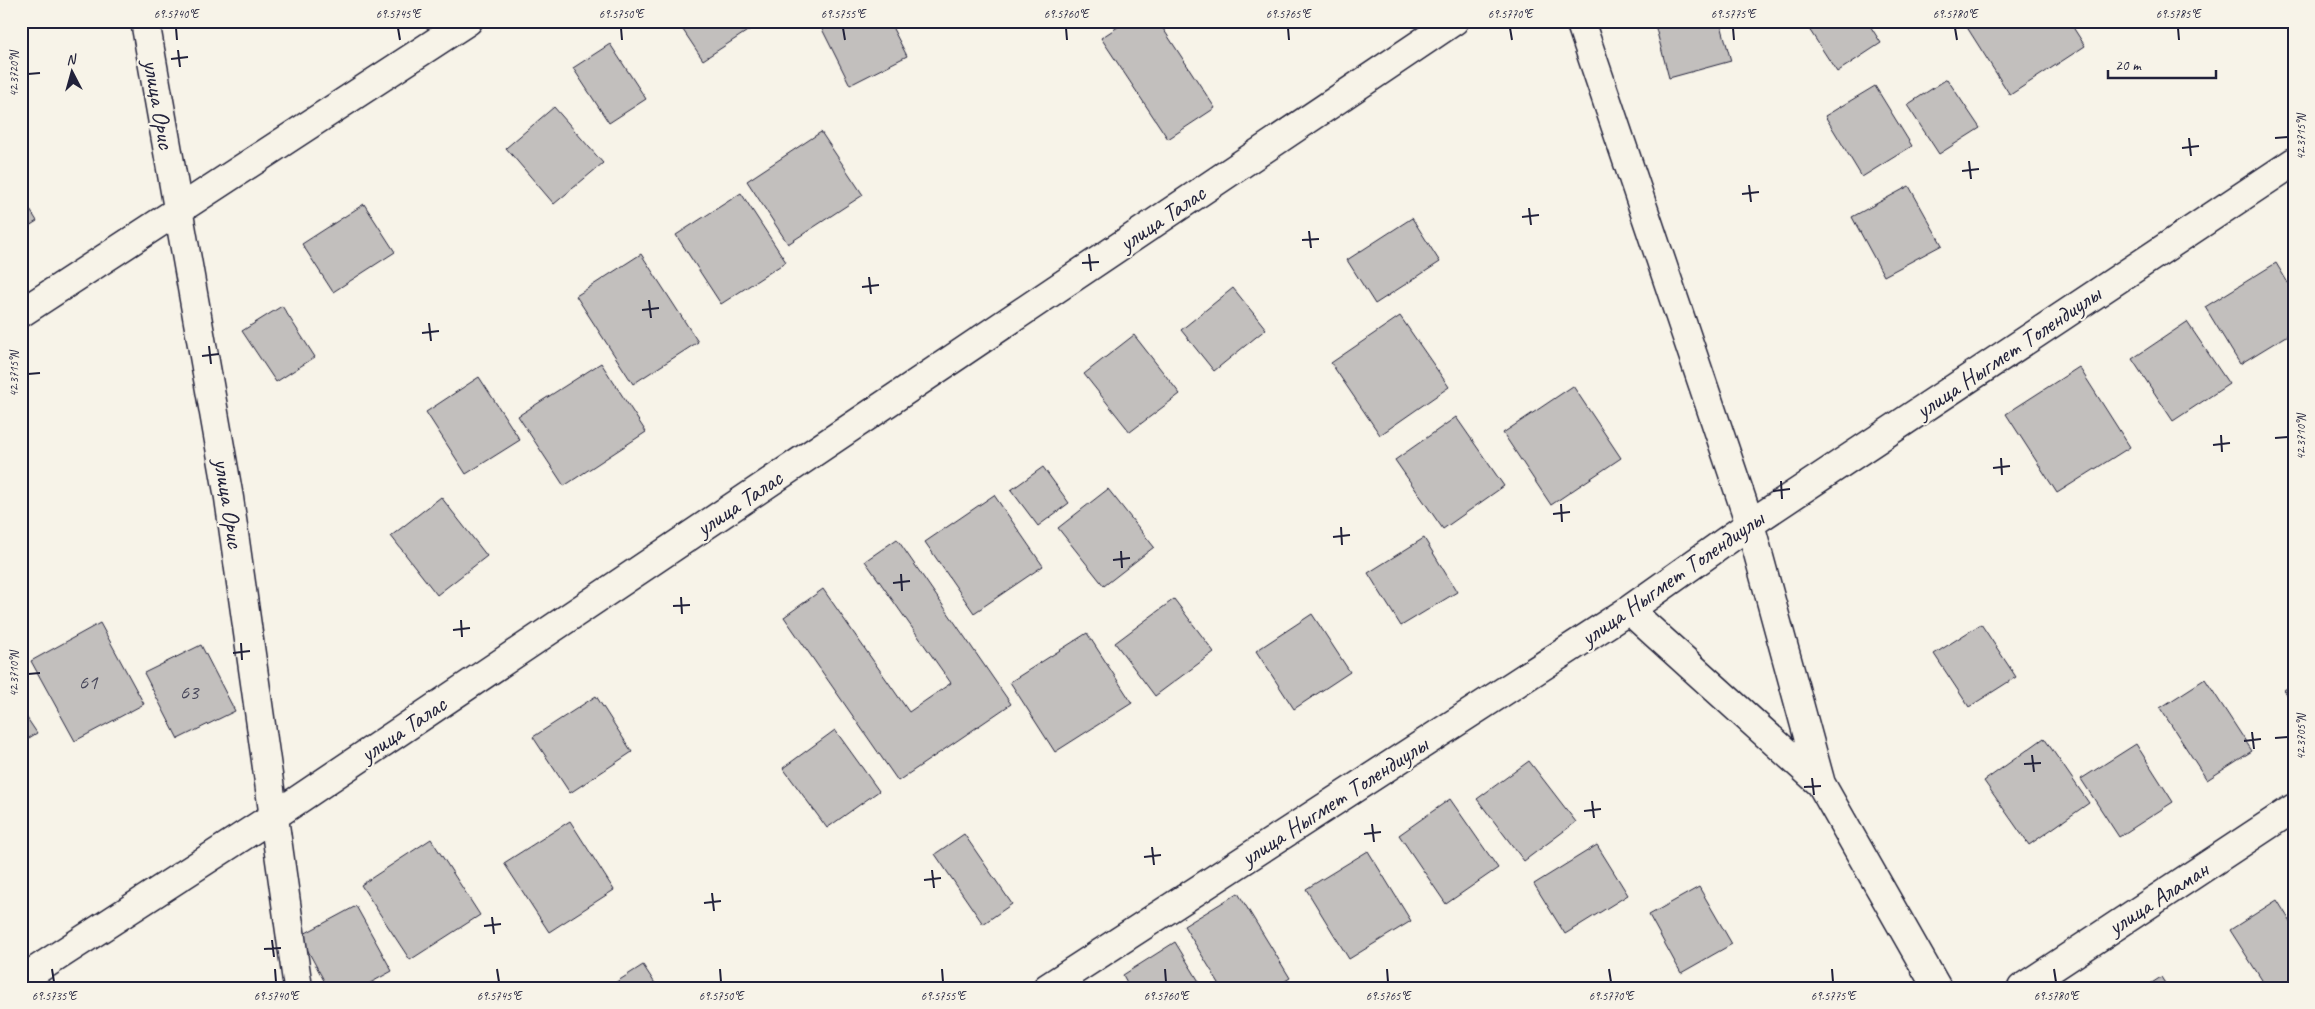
<svg xmlns="http://www.w3.org/2000/svg" width="2315" height="1009" font-family="Caveat,sans-serif">
	<rect width="100%" height="100%" fill="#f7f3e8"/>
	<filter id="ink" filterUnits="userSpaceOnUse"><feTurbulence type="fractalNoise" baseFrequency=".02" numOctaves="2"/><feDisplacementMap in="SourceGraphic" scale="10" xChannelSelector="R" yChannelSelector="G"/><feConvolveMatrix kernelMatrix="1 2 1 2 8 2 1 2 1" color-interpolation-filters="sRGB"/></filter>
	<g filter="url(#ink)">
		<path fill="#c2bfbd" stroke="#22223b" d="M677,21H752L755,26L703,60Z
			M818,21H889L907,56L850,85Z
			M1127,21H1158L1215,108L1168,139L1101,38Z
			M1654,21H1720L1731,61L1669,78Z
			M1808,21H1867L1881,43L1837,72L1805,23Z
			M1963,21H2069L2085,46L2010,95Z
			M610,44L646,99L609,123L573,68Z
			M1947,79L1980,128L1939,154L1907,105Z
			M1875,86L1912,146L1862,177L1825,116Z
			M554,107L603,163L554,204L506,148Z
			M821,132L863,195L788,244L747,181Z
			M1909,186L1942,245L1884,276L1852,217Z
			M741,193L786,262L721,304L676,235Z
			M22,197L37,221L21,231V198Z
			M364,204L395,252L333,292L302,244Z
			M1412,218L1440,262L1375,304L1347,260Z
			M641,254L698,342L633,384L576,296Z
			M2276,263L2294,293V331L2240,364L2205,307Z
			M1233,288L1266,329L1214,371L1181,330Z
			M282,306L315,357L276,382L242,331Z
			M1400,316L1449,387L1380,435L1331,363Z
			M2187,322L2229,384L2173,421L2132,359Z
			M1134,335L1180,394L1130,432L1084,374Z
			M601,363L646,432L564,486L518,416Z
			M2079,367L2130,447L2057,493L2006,414Z
			M479,377L520,440L466,474L426,412Z
			M1573,386L1621,458L1551,505L1503,433Z
			M1456,417L1504,486L1443,529L1395,460Z
			M1043,467L1069,503L1038,526L1011,490Z
			M1108,489L1154,547L1104,586L1058,528Z
			M994,495L1043,566L974,613L925,542Z
			M441,497L487,556L437,595L391,536Z
			M1424,538L1457,592L1401,626L1368,573Z
			M897,539L1011,704L898,781L784,617L823,589L909,712L951,683L865,561Z
			M1174,599L1214,652L1155,696L1115,643Z
			M1312,614L1350,672L1294,709L1256,651Z
			M100,623L144,704L75,741L31,661Z
			M1981,624L2016,677L1969,707L1934,654Z
			M1087,633L1132,703L1055,752L1010,682Z
			M201,645L235,711L178,739L144,673Z
			M2205,679L2252,751L2207,780L2160,708Z
			M2294,684V705L2284,690Z
			M596,696L632,752L570,793L533,737Z
			M21,709L37,733L21,743Z
			M835,730L879,791L827,828L783,768Z
			M2044,738L2089,803L2029,845L1984,781Z
			M2136,744L2173,802L2119,837L2081,779Z
			M1529,761L1576,822L1524,861L1477,799Z
			M1450,799L1498,868L1446,904L1399,835Z
			M570,821L614,890L549,932L504,863Z
			M964,834L1012,904L983,924L935,854Z
			M431,839L480,915L410,960L361,885Z
			M1597,845L1628,895L1565,934L1534,884Z
			M1368,851L1411,921L1349,959L1306,889Z
			M1699,887L1732,944L1681,973L1649,915Z
			M1238,893L1290,978L1274,988H1222L1184,926Z
			M2277,900L2294,927V979L2281,988H2267L2230,930Z
			M356,906L392,971L361,988H328L300,936Z
			M1175,942L1203,988H1130L1123,975Z
			M643,965L658,988H607Z
			M2161,977L2168,988H2144Z"/>
		<g fill="none" stroke-linecap="round" stroke-linejoin="round">
			<defs>
				<path id="street" d="M145,21L229,498L298,988
					M1580,21L1750,524L1821,784L1937,988
					M21,313L468,21
					M1629,610L1821,784
					M21,980L274,816L1454,21
					M1047,988L1629,610L1750,524L2294,162
					M2022,988L2294,808"/>
			</defs>
			<use href="#street" stroke="#22223b" stroke-width="31"/>
			<use href="#street" stroke="#f7f3e8" stroke-width="28"/>
		</g>
	</g>
	<path fill="none" stroke="#22223b" stroke-width="2" d="M176,28L177,40M398,28L400,40M621,28L622,40M843,28L845,40M1066,28L1067,40M1288,28L1289,40M1510,28L1512,40M1733,28L1734,40M1955,28L1957,40M2178,28L2179,40M178,50L180,67M171,59L188,57M28,74L40,73M2189,138L2191,156M2275,138L2288,137M2182,148L2199,146M1969,161L1971,179M1962,171L1979,169M1749,185L1751,202M1742,194L1759,192M1529,208L1531,225M1522,217L1539,215M1309,231L1311,248M1302,240L1319,239M1089,254L1091,271M1082,263L1099,262M869,277L871,294M862,287L879,285M649,300L651,318M642,310L659,308M429,323L431,341M422,333L439,331M209,346L211,364M202,356L219,354M28,374L40,373M2221,435L2222,452M2275,438L2288,437M2213,445L2230,443M2001,458L2002,475M1993,468L2010,466M1781,481L1782,499M1773,491L1790,489M1561,504L1562,522M1553,514L1570,512M1341,527L1342,545M1333,537L1350,535M1121,551L1122,568M1113,560L1130,558M901,574L902,591M893,583L910,581M681,597L682,614M673,606L690,605M461,620L462,637M453,630L470,628M241,643L242,660M233,653L250,651M28,674L40,673M2252,732L2254,749M2275,738L2288,737M2244,741L2261,739M2032,755L2034,772M2024,764L2041,763M1812,778L1814,795M1804,787L1821,786M1592,801L1594,818M1584,811L1601,809M1372,824L1374,842M1364,834L1381,832M1152,847L1154,865M1144,857L1161,855M932,870L934,888M924,880L941,878M712,893L714,911M704,903L721,901M492,917L494,934M484,926L501,924M272,940L274,957M264,949L281,948M52,969L54,982M275,969L276,982M497,969L499,982M720,969L721,982M942,969L943,982M1165,969L1166,982M1387,969L1388,982M1609,969L1611,982M1832,969L1833,982M2054,969L2056,982"/>
	<g text-anchor="middle" dominant-baseline="central" stroke-width="4.5" stroke-linejoin="round" paint-order="stroke">
		<g font-size="21" fill="#4a495c">
			<text x="88" y="682">61</text>
			<text x="189" y="692">63</text>
		</g>
		<g font-size="24" fill="#22223b" stroke="#f7f3e8">
			<text transform="translate(159 104) rotate(80)">улица Орис</text>
			<text transform="translate(1162 218) rotate(-34)">улица Талас</text>
			<text transform="translate(2008 352) rotate(-34)">улица Ныгмет Толендиулы</text>
			<text transform="translate(229 503) rotate(81)">улица Орис</text>
			<text transform="translate(739 503) rotate(-34)">улица Талас</text>
			<text transform="translate(1672 578) rotate(-35)">улица Ныгмет Толендиулы</text>
			<text transform="translate(403 729) rotate(-34)">улица Талас</text>
			<text transform="translate(1334 801) rotate(-33)">улица Ныгмет Толендиулы</text>
			<text transform="translate(2158 898) rotate(-33)">улица Аламан</text>
		</g>
	</g>
	<rect width="2315" height="1009" fill="none" stroke="#f7f3e8" stroke-width="55"/>
	<g transform="translate(72 72) rotate(354)" stroke="#f7f3e8" stroke-width="4" paint-order="stroke">
	<path d="M0-4L9 19L0 12L-9 19Z" fill="#22223b"/>
	<text y="-8" font-size="14" font-weight="bold" text-anchor="middle" fill="#22223b">N</text>
	</g>
	<path d="M2108 70v8h108v-8" fill="none" stroke="#22223b" stroke-width="2.5"/>
	<text x="2115" y="70" font-size="15" fill="#22223b" stroke="#f7f3e8" stroke-width="4" paint-order="stroke">20 m</text>
	<rect x="28" y="28" width="2260" height="954" fill="none" stroke="#22223b" stroke-width="2"/>
	<g font-size="12" text-anchor="middle" fill="#22223b">
		<text x="176" y="18">69.5740°E</text>
		<text x="398" y="18">69.5745°E</text>
		<text x="621" y="18">69.5750°E</text>
		<text x="843" y="18">69.5755°E</text>
		<text x="1066" y="18">69.5760°E</text>
		<text x="1288" y="18">69.5765°E</text>
		<text x="1510" y="18">69.5770°E</text>
		<text x="1733" y="18">69.5775°E</text>
		<text x="1955" y="18">69.5780°E</text>
		<text x="2178" y="18">69.5785°E</text>
		<text transform="translate(14 74) rotate(-90)" y="4">42.3720°N</text>
		<text transform="translate(2301 137) rotate(-90)" y="4">42.3715°N</text>
		<text transform="translate(14 374) rotate(-90)" y="4">42.3715°N</text>
		<text transform="translate(2301 437) rotate(-90)" y="4">42.3710°N</text>
		<text transform="translate(14 674) rotate(-90)" y="4">42.3710°N</text>
		<text transform="translate(2301 737) rotate(-90)" y="4">42.3705°N</text>
		<text x="54" y="1000">69.5735°E</text>
		<text x="276" y="1000">69.5740°E</text>
		<text x="499" y="1000">69.5745°E</text>
		<text x="721" y="1000">69.5750°E</text>
		<text x="943" y="1000">69.5755°E</text>
		<text x="1166" y="1000">69.5760°E</text>
		<text x="1388" y="1000">69.5765°E</text>
		<text x="1611" y="1000">69.5770°E</text>
		<text x="1833" y="1000">69.5775°E</text>
		<text x="2056" y="1000">69.5780°E</text>
	</g>
</svg>
